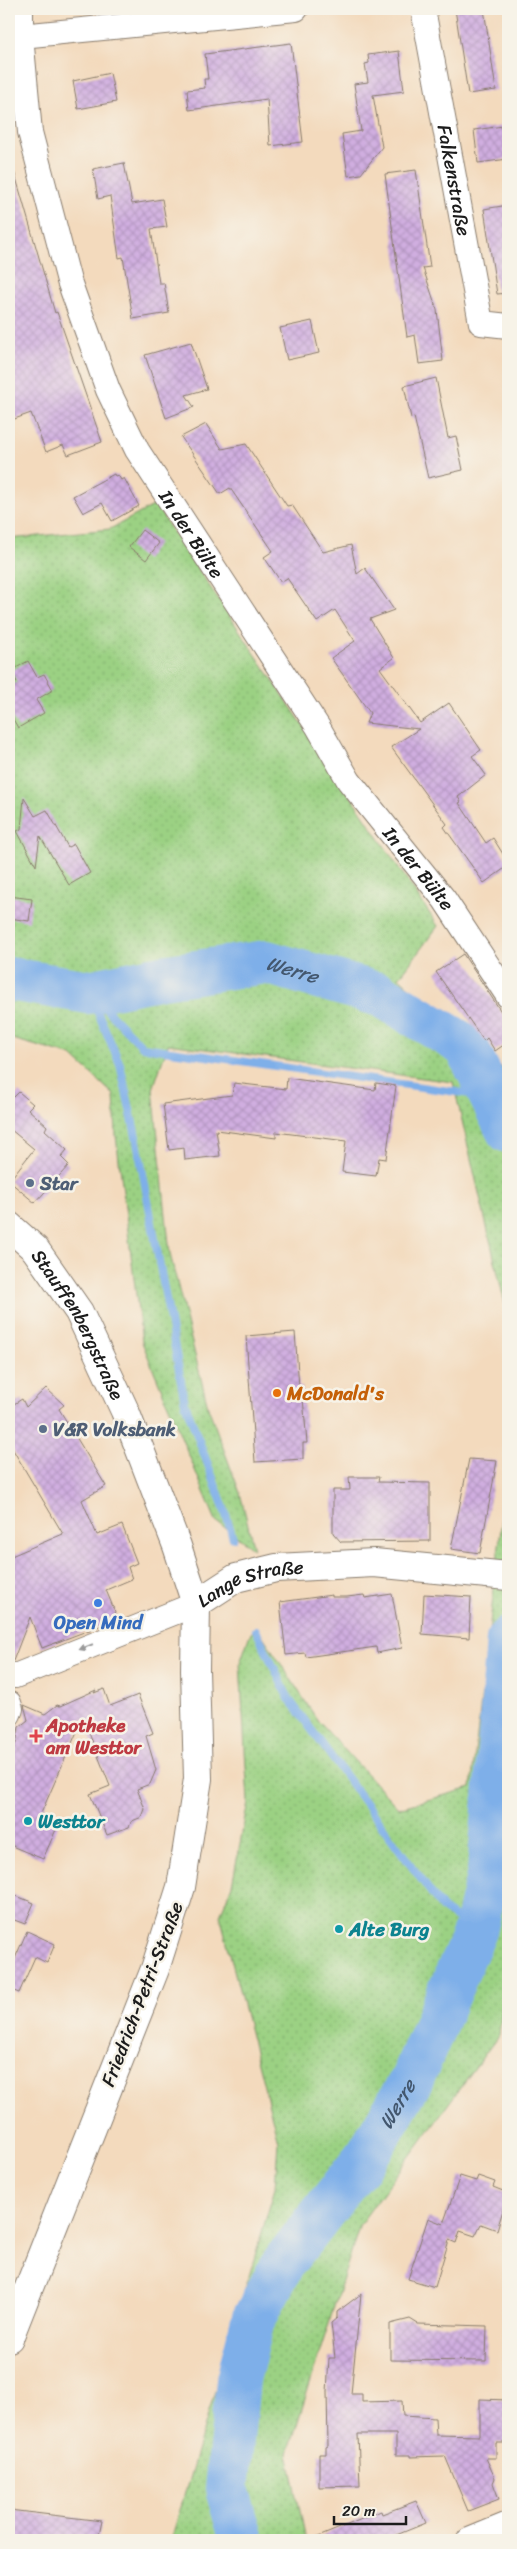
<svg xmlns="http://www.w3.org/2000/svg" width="517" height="2549" font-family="Sriracha,sans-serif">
	<defs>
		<pattern id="grass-dots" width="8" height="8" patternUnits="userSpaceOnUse" patternTransform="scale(1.25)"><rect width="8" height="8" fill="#9bd183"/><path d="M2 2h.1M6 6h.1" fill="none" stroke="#85b371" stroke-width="1.8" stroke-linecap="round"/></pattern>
		<pattern id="building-cross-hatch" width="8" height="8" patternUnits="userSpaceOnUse" patternTransform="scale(1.25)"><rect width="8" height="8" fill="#d0aee0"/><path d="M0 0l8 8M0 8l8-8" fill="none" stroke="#b295c0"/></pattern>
	</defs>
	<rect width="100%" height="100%" fill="#f7f3e8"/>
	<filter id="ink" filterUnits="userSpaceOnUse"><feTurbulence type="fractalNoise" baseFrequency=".02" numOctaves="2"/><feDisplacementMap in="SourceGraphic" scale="10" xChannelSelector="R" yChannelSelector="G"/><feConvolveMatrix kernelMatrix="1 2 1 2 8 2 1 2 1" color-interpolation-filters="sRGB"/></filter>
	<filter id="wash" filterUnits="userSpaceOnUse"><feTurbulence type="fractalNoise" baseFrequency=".0096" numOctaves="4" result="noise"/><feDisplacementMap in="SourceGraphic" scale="20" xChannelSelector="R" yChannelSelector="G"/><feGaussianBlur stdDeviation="1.12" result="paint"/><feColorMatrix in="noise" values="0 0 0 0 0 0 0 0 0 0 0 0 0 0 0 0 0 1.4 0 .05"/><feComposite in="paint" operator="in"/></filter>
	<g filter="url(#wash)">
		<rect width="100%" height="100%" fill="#f3dabd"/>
		<path fill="url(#grass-dots)" stroke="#5c7650" d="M155,505L438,926L399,978L508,1073V1317L453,1082L168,1044L153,1089L170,1254L208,1407L240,1493L254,1549L216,1521L142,1342L116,1136L114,1095L72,1056L9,1038V539L110,529Z
			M508,1467V1952L499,2035L360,2224L288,2453L306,2540H171L275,2188L278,2141L220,1915L232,1885L248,1802L240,1663L250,1634L257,1627L318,1721L398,1808L471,1788Z"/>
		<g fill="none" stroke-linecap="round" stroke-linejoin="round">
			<path stroke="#7eafe9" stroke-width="8" d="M89,992L120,1064L137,1141L185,1403L223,1505L233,1538
				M92,995L143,1047L491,1097
				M256,1630L289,1699L443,1909L475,1931"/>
			<g stroke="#7eafe9" stroke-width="44">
				<path id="s1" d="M9,979L89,992L162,977L266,962L381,995L466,1046L508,1131"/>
				<path id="s2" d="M242,2540L227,2489L238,2380L253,2320L283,2263L366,2157L412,2079L475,1931L489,1872L508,1639"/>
			</g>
		</g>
		<g id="blocks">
			<path fill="url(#building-cross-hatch)" d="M455,9H484L496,90L468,94Z
				M291,43L303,142L270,146L267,99L189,110L187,90L205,88L204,79H208L205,54Z
				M399,51L404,91L373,95L382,147L361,174L348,176L342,134L361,131L354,84L368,82L365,64L369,63L368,55Z
				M110,73L116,102L78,109L73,81Z
				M503,126L505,139L508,138V159L478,163L474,130Z
				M124,163L132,204L162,199L167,227L151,229L159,283H164L169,313L133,319L123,257L119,258L110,196L98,199L93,169Z
				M416,170L430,267L423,268L437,310L443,361L419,364L415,335L407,337L385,174Z
				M14,171L55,313L57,312L102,442L68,455L63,445L46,452L31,413L9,421V172Z
				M508,205V293L497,294L484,209Z
				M312,321L319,353L287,360L280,328Z
				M191,342L207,389L186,395L194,407L166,418L145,355Z
				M436,378L448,438L456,436L463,470L428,478L414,417L411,418L404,386Z
				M206,424L222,449L246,444L287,506L292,505L323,552L351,545L357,574L365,568L394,610L370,619L394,658L380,668L420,723L449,703L481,750L472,756L486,775L458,797L461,802L459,803L486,843L493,838L508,862V866L484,883L444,827L447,824L391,747L419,729L366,723L370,713L331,658L355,641L335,610L317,622L287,578L281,582L264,557L273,551L230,488L220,494L181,437Z
				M114,474L115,476L118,475L121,480L124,478L139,506L112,521L102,503L83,513L73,496Z
				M142,530L159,543L146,560L129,547Z
				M28,661L37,677L44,674L53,690L36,700L44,713L18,728L9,712V687L17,682L11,671Z
				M24,798L35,816L47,810L68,847L74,844L90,873L69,885L40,836L36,866L17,831L21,829Z
				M9,896L32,899L29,921L9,918Z
				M463,954L508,1022V1042L495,1051L487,1038L484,1041L436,972Z
				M287,1078L375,1090L376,1083L396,1086L386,1159L379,1158L376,1176L342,1172L346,1141L276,1132V1138L216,1130L220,1156L185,1160L184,1148L169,1150L163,1104L232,1095L234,1083L286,1089Z
				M19,1092L33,1104L28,1109L47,1126L45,1130L67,1150L61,1157L69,1165L35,1203L9,1181L34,1149L10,1129L9,1131V1093L14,1097Z
				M295,1332L299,1387H302L307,1443H303V1459L255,1462L246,1336Z
				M46,1388L64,1405L59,1409L106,1486L82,1500L97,1535L122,1525L137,1563L128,1567L132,1579L106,1590L118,1619L42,1648L30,1617L13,1661H9V1557L63,1534L9,1443V1407L22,1399L26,1407Z
				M469,1459L497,1461L480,1553L451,1549Z
				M349,1477H379L378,1482L430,1483V1541L341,1542L333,1533V1490H350Z
				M392,1594L402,1648L377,1653L376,1647L306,1657L305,1653L286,1655L280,1602L332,1595V1597H347L364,1595L365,1598Z
				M424,1594L471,1597L469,1638L422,1634Z
				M104,1689L110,1706L138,1695L153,1733L146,1736L156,1770L150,1784L137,1789L145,1809L142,1817L132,1821L129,1827L107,1835L90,1794L110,1786L83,1718L39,1818L58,1825L43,1859L14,1847L9,1841V1758L16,1743L19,1727L28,1720L24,1705L45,1714L57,1705L60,1706L96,1690L94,1693Z
				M9,1893L34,1903L25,1924L9,1918Z
				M27,1931L55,1944L47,1963L35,1957L19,1993L9,1989V1972Z
				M460,2176L476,2181L478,2176L495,2182L493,2187L508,2193L497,2230L481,2224L475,2236L460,2231L456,2243L449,2240L435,2287L408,2279L428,2218L443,2224Z
				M361,2294L351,2394H362V2402L402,2401L403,2416L435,2418L436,2435L480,2436V2399L508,2400V2443H496V2458H486L495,2478L493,2483L499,2499L468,2511L445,2456L410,2457V2455H396V2434H358L360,2486L319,2487V2454H326V2447L328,2446L327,2392L329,2358H335L331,2323L337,2318V2312Z
				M410,2319L418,2324L487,2326L486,2361L390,2360V2324Z
				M416,2501L426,2523L384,2540H311L381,2511L382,2514Z
				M9,2510L102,2521L98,2540H9Z"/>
		</g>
	</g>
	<g filter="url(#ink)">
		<use href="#blocks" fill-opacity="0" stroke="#887b6c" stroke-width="1"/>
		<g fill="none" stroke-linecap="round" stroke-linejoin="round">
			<defs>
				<g id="street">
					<path id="s3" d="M21,9V36L30,132L69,281L108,390L137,450L318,727L349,781L444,899L508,996"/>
					<path id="s4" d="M423,9L481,323L508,326"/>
					<path d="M21,36L296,9"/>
					<path d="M9,1674L15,1676L196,1604"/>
					<path d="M9,1703L11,1709L9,1714"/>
					<path d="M469,2540L508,2524"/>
				</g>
				<g id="primary">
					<path id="s5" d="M9,1226L35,1249L79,1312L125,1411L177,1546L196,1604L195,1670L198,1779L181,1887L155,1969L9,2338"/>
					<path id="s6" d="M196,1604L236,1578L276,1568L374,1563L508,1576"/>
				</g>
			</defs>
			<use href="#street" stroke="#887b6c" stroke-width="26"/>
			<use href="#primary" stroke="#887b6c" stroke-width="30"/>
			<use href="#street" stroke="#fff" stroke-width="24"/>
			<use href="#primary" stroke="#fff" stroke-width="28"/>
		</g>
		<defs><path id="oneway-solid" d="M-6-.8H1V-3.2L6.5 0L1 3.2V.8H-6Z" transform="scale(1.25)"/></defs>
		<use fill="#999" href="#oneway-solid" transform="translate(86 1647) rotate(158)"/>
	</g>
	<g fill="#5c6f8a" stroke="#f7f3e8" stroke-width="2">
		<circle cx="30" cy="1183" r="5"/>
		<circle cx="43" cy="1429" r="5"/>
	</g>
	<circle fill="#e8710a" stroke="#f7f3e8" stroke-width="2" cx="277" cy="1393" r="5"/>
	<circle fill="#3f7fe0" stroke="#f7f3e8" stroke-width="2" cx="98" cy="1603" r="5"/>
	<path fill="#e0444e" stroke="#f7f3e8" stroke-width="2" d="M33.5 1728.5h5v5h5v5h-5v5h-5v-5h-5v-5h5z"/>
	<g fill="#0f9aa8" stroke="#f7f3e8" stroke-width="2">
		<circle cx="28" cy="1821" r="5"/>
		<circle cx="339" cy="1929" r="5"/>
	</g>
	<g text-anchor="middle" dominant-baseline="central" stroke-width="5" stroke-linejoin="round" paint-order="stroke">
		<g font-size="19" fill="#1c1c1c" stroke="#f7f3e8">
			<text stroke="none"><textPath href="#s4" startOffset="174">Falkenstraße</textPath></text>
			<text stroke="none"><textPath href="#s3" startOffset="560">In der Bülte</textPath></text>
			<text stroke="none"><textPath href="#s3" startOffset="965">In der Bülte</textPath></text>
			<text stroke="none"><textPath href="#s5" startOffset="122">Stauffenbergstraße</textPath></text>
			<text stroke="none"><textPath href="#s6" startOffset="60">Lange Straße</textPath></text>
			<text transform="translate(142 1994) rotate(-69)">Friedrich-Petri-Straße</text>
		</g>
		<g font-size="19" font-weight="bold" fill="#4e5e75" stroke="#f7f3e8" text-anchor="start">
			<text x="40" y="1183">Star</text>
			<text x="53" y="1429">V&amp;R Volksbank</text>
		</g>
		<g font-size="19" font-weight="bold" fill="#c56008" stroke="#f7f3e8" text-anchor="start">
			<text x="287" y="1393">McDonald's</text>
		</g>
		<g font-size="19" font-weight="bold" fill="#366cbe" stroke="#f7f3e8">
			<text x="98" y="1622">Open Mind</text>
		</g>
		<g font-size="19" font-weight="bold" fill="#be3a42" stroke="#f7f3e8" text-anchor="start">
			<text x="46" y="1725">Apotheke<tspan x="46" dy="22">am Westtor</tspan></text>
		</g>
		<g font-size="19" font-weight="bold" fill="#0d838f" stroke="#f7f3e8" text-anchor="start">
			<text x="38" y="1821">Westtor</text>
			<text x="349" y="1929">Alte Burg</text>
		</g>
		<g font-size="20" font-style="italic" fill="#43576e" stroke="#f7f3e8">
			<text stroke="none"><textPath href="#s1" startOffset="288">Werre</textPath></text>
			<text stroke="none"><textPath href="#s2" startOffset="485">Werre</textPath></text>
		</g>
	</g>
	<rect width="517" height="2549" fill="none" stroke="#f7f3e8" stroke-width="30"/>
	<path d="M334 2516v8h72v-8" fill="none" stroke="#1c1c1c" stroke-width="2.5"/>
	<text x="342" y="2516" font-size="15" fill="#1c1c1c" stroke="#f7f3e8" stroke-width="4" paint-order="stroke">20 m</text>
</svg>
